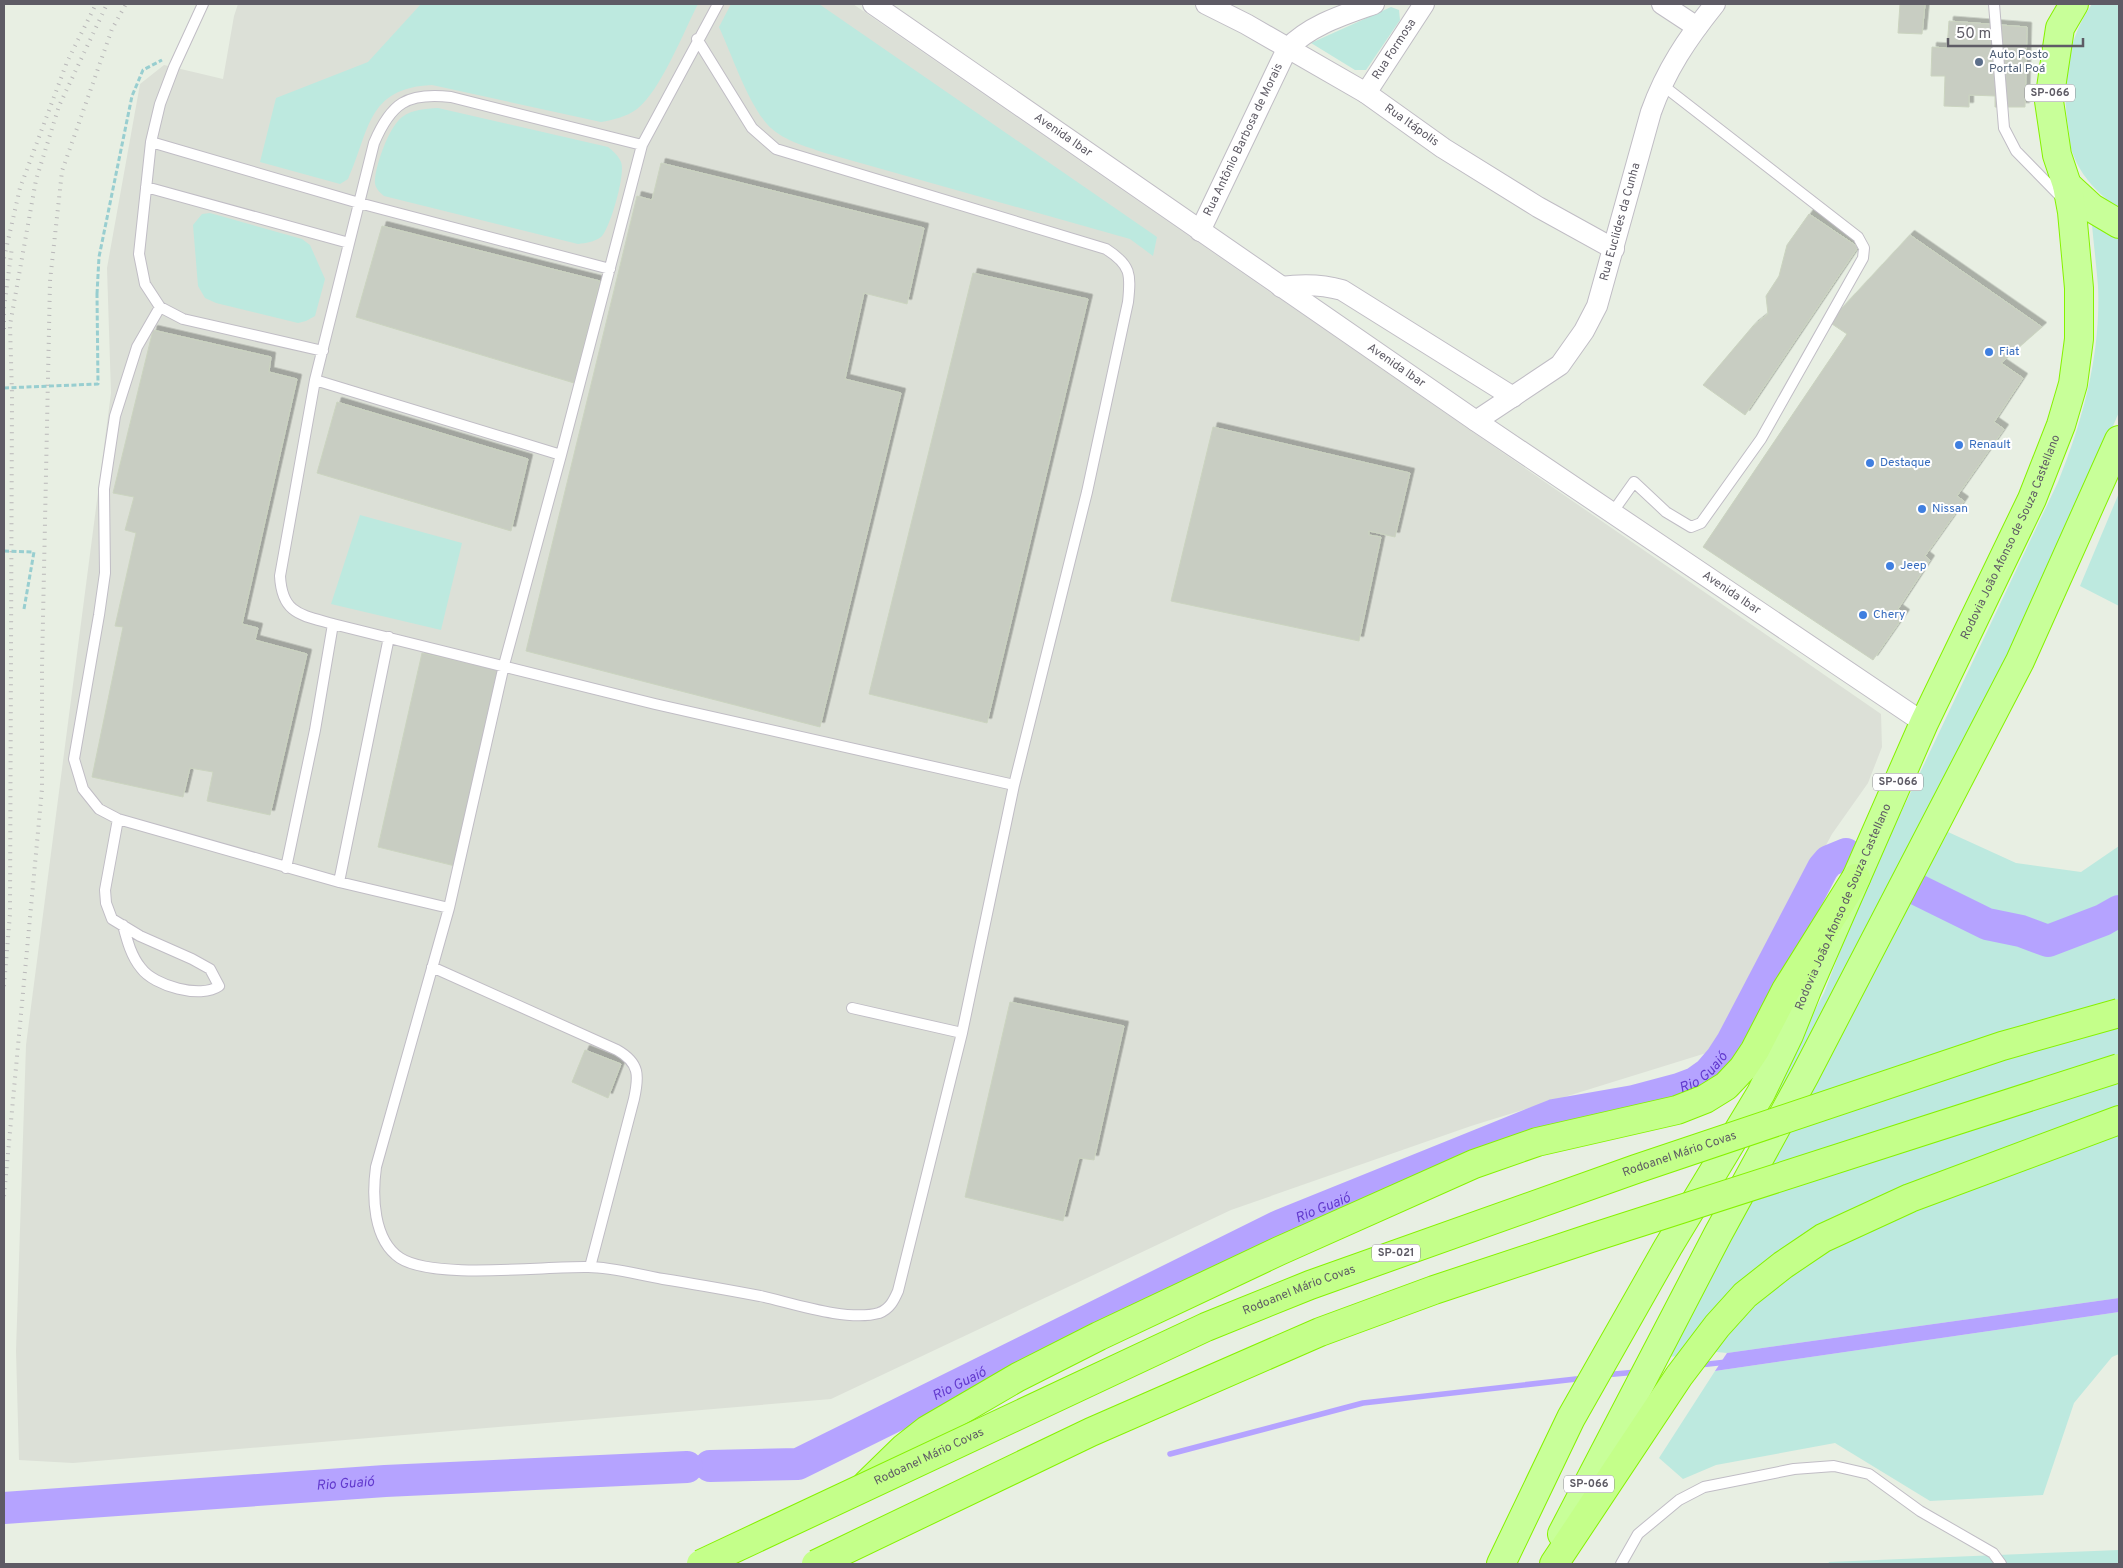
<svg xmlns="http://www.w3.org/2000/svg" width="2123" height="1568" font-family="Overpass,sans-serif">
	<defs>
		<filter id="shadow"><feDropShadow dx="4.5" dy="-4.5" stdDeviation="0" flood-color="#0004"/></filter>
	</defs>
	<rect width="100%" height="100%" fill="#e8efe3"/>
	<path fill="#dce0d7" d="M238,4H853L1881,714L1882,747L1868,783L1832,834L1716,1050L1471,1126L1231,1210L831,1399L73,1463L19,1460L16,1351L26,1045L111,393L107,268L140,84L164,65L223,79L234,16Z"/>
	<path fill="#bde9df" d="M421,4H698C683,33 661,90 637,109C626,117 613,120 601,122L432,85C366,88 370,131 348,179L340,184L260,162L276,98L368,62Z
		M731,4H819L1157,237L1153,256L1130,239L825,153C805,146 781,140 767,124C747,101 732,55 719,27Z
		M2092,4H2119V209C2100,195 2081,177 2073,154C2070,148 2070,139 2069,132C2061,88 2066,41 2092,4Z
		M1391,7L1399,10L1400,20L1366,70H1355L1311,43Z
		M438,108L608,147C613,151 618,155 621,162C626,173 610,229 601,237C594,242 586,243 578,244L384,196C379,192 374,187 375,180C376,164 389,127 402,117C414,109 424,109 438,108Z
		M210,213L302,239L310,245L325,279L315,316L306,321L298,323L216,303L205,298L198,286L193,225L202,214Z
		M2091,214L2119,232V412L2038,604L1782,1094L1765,1103L1824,993L1861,897L2058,482C2083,420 2101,354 2098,286C2096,262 2093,238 2091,214Z
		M2119,493V606L2080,586Z
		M360,515L462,543L441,630L331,604Z
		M1948,832L2016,863L2081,872L2119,846V1298L1727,1353L1717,1352L1669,1357Z
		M2119,1312V1354L2112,1357L2074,1403L2043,1495L1930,1501L1835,1443L1716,1465L1683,1479L1659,1458L1715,1371Z
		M2119,1550V1564H1828L1829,1562Z"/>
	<path fill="#b5a3ff" d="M2119,1298V1312L1715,1371L1727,1353Z"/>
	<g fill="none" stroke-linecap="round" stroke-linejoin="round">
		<path stroke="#b5a3ff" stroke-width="5.5" d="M1699,1365L1727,1362
			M1604,1375L1637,1372
			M1170,1454L1363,1403L1585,1378"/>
		<g stroke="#b5a3ff" stroke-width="32">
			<path d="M1918,890L1987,924L2021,931L2048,941L2103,920L2119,911"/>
			<path id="s1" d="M710,1466L798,1464L1281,1225L1554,1115L1634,1101L1679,1089L1695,1083L1709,1073L1721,1059L1732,1042L1823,868L1829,861L1846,854"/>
			<path id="s2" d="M4,1508L385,1481L687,1467"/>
		</g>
	</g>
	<path fill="#c8cdc2" stroke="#cbd4c0" filter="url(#shadow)" d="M1900,4H1925L1922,34L1898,33Z
		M1949,21L2027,27L2025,107H1995V96L1969,95V107L1944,106L1945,76H1931L1932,47L1947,48Z
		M661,163L924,228L907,304L864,293L845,379L901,393L820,727L526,651L637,196L652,200Z
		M1809,214L1858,247L1745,415L1703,385L1753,326L1768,314L1766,296L1779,276L1787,245Z
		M382,226L600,281L574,383L356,317Z
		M1910,235L2042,327L2001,363L2023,378L1994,422L2004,429L1957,496L1964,501L1925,556L1930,560L1898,609L1905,614L1873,660L1703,547L1847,334L1829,322Z
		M973,273L1088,299L987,723L869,694Z
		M153,330L271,357L269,372L297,379L242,624L258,628L255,640L307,654L270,815L207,801L213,772L190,768L183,797L92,777L123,627L115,626L136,533L125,530L134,497L113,493Z
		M337,402L528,459L511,531L317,473Z
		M1213,427L1410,473L1395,537L1369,531V535L1381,537L1359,641L1171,601Z
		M422,653L498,670L455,866L378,847Z
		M1010,1002L1124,1026L1094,1160L1079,1158L1063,1221L965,1197Z
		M585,1050L621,1064L608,1098L572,1082Z"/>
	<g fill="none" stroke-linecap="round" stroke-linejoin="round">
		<defs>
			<path id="service" d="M203,4L174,67L160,104L151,142L139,254L145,284L160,307L183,319L323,351
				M718,4L642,145L451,97C407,92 391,103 374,143L315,380L280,576C282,614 301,615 333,624L655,704L1014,785
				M1994,4L2004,128L2016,151L2060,196
				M151,142L359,203L610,269
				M642,145L561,455L504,665L449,908L376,1167C372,1196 373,1240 400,1258C434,1280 545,1266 588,1267C612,1267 639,1275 663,1279C695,1284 728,1290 760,1296C792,1303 847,1322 879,1313C890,1309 894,1300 898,1291L962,1033L1014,785L1087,492L1128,302C1131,274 1131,265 1106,249L776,149L752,128L697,39
				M146,187L349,243
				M160,307L137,347L115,416L104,489L105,573L99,615L74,759L83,789L99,809L118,819L339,882L449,908
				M315,380L561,455
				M1612,513L1634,482L1666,512L1691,527L1701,523L1761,439L1863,258L1864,248L1858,237L1661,84
				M118,819L105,890L106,903L112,919L140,936L192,959L210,969L219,986C201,999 154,986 141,968C131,956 127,940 123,925
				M286,868L315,730L333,624
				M339,882L389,637
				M432,967L617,1050C640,1063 639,1076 634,1099L590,1267
				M852,1008L962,1033
				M1621,1564L1638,1534L1679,1500L1704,1487L1794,1469L1834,1466L1869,1474L1920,1511L1993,1553L2001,1564"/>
			<g id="minor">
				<path id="s3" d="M873,4L1476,421L1924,723"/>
				<path id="s4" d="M1206,4L1246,24L1366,93L1443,148L1538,207L1614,249"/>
				<path d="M1662,4L1697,27"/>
				<path id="s5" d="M1366,93L1424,4"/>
				<path id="s6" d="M1200,231L1287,49C1310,25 1343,15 1374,4"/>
				<path d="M1281,287C1302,284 1321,284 1342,290L1513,397"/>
				<path id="s7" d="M1476,421L1560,365L1584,331L1597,306L1651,112C1666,70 1687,39 1715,4"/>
			</g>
			<g id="trunk">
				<path d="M2067,185L2092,208L2119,224"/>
				<path d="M1562,1534L1718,1234L1805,1075L2020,661L2119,440"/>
				<path id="s8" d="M1501,1564L1571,1418L1668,1247L1761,1093L1789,1035L1807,990L1924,723L2032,499L2061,425L2073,384L2079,339V288L2072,212L2067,185L2057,155L2049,101L2060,28L2074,4"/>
			</g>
			<path id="motorway" d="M867,1484L904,1448L927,1430L1018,1377L1099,1336L1279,1251L1474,1164L1537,1142L1677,1110L1705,1099L1726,1086L1743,1068L1755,1050L1786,990L1856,878
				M1554,1564L1679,1376L1717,1326L1745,1295L1783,1265L1823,1238L1910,1198L2119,1120"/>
		</defs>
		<use href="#service" stroke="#c0bdc5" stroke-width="12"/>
		<use href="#minor" stroke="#c0bdc5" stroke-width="22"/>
		<use href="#trunk" stroke="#86f200" stroke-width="30"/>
		<use href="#motorway" stroke="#86f200" stroke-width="30"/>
		<path stroke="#98ced0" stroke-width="3" stroke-dasharray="5 2.5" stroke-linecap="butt" d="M97,294L99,257L132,96L143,70L162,60
			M24,609L34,552"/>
		<use href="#service" stroke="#fff" stroke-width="10"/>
		<use href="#minor" stroke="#fff" stroke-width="20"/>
		<use href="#trunk" stroke="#c8ff99" stroke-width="28"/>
		<use href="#motorway" stroke="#c4ff8a" stroke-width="28"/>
		<path stroke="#b9b8b9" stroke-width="4" stroke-dasharray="1 6" stroke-linecap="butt" d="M4,258L20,188L67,62L96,4
			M4,329V308L12,247
			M4,986L10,914L12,394L10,325L36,180L59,106L107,4
			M4,1196L42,789V667L50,281L62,171L112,29L126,4"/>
		<defs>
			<g id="motorway-bridge">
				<path id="s9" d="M701,1564L1206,1327L1310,1285L1636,1169L2002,1046L2119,1013"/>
				<path d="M816,1564L1091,1432L1320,1332L1434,1290L1591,1238L2119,1068"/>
			</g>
		</defs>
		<use href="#motorway-bridge" stroke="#86f200" stroke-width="30" stroke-linecap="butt"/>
		<path stroke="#98ced0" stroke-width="3" stroke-dasharray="5 2.5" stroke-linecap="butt" d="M4,388L98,384L97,294
			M4,551L34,552"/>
		<use href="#motorway-bridge" stroke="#c4ff8a" stroke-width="28"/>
	</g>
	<circle fill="#5c6f8a" stroke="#fff" stroke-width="2" cx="1979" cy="62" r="5"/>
	<g fill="#3f7fe0" stroke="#fff" stroke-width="2">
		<circle cx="1989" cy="352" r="5"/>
		<circle cx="1959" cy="445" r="5"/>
		<circle cx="1870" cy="463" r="5"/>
		<circle cx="1922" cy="509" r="5"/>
		<circle cx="1890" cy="566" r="5"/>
		<circle cx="1863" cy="615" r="5"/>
	</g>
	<g text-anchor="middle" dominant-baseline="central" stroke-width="4" stroke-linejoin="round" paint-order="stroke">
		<g fill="#fff" stroke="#8e8c93" stroke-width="1">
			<rect x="2025" y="84.5" width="50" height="17" rx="4"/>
			<rect x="1873" y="773.5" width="50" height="17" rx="4"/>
			<rect x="1372" y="1244.5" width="48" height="17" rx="4"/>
			<rect x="1564" y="1475.5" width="50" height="17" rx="4"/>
		</g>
		<g font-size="11" font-weight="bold" fill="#5e5b65">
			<text x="2050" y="93">SP-066</text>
			<text x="1898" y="782">SP-066</text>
			<text x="1396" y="1253">SP-021</text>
			<text x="1589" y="1484">SP-066</text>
		</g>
		<g font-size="12" fill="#5e5b65" stroke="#fff">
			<text stroke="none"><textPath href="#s5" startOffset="52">Rua Formosa</textPath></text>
			<text stroke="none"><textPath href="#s4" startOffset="239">Rua Itápolis</textPath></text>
			<text stroke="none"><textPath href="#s3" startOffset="231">Avenida Ibar</textPath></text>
			<text stroke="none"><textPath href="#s6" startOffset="101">Rua Antônio Barbosa de Morais</textPath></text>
			<text stroke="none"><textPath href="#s7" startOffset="258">Rua Euclides da Cunha</textPath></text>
			<text stroke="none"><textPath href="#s3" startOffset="636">Avenida Ibar</textPath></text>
			<text stroke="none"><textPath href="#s8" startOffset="1148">Rodovia João Afonso de Souza Castellano</textPath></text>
			<text stroke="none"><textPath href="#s3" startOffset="1041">Avenida Ibar</textPath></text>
			<text stroke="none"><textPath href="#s8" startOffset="742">Rodovia João Afonso de Souza Castellano</textPath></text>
			<text stroke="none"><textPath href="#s9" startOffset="1062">Rodoanel Mário Covas</textPath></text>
			<text stroke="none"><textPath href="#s9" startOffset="658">Rodoanel Mário Covas</textPath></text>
			<text stroke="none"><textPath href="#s9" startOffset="252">Rodoanel Mário Covas</textPath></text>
		</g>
		<g font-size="12" fill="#4e5e75" stroke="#fff" text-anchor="start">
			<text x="1989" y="55">Auto Posto<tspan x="1989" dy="14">Portal Poá</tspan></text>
		</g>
		<g font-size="12" fill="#366cbe" stroke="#fff" text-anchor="start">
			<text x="1999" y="352">Fiat</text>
			<text x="1969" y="445">Renault</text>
			<text x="1880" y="463">Destaque</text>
			<text x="1932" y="509">Nissan</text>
			<text x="1900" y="566">Jeep</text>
			<text x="1873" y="615">Chery</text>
		</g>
		<g font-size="14" font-style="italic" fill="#623ace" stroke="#fff">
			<text stroke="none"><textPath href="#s1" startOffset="1079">Rio Guaió</textPath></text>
			<text stroke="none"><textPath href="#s1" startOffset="672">Rio Guaió</textPath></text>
			<text stroke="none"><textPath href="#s1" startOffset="268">Rio Guaió</textPath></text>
			<text stroke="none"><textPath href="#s2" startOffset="342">Rio Guaió</textPath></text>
		</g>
	</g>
	<rect width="2123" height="1568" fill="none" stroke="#5e5b65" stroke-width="10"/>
	<path d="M1948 38v8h135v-8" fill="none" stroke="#5e5b65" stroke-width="2.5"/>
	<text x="1956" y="38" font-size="15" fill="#5e5b65" stroke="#ffffff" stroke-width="4" paint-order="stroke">50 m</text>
</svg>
